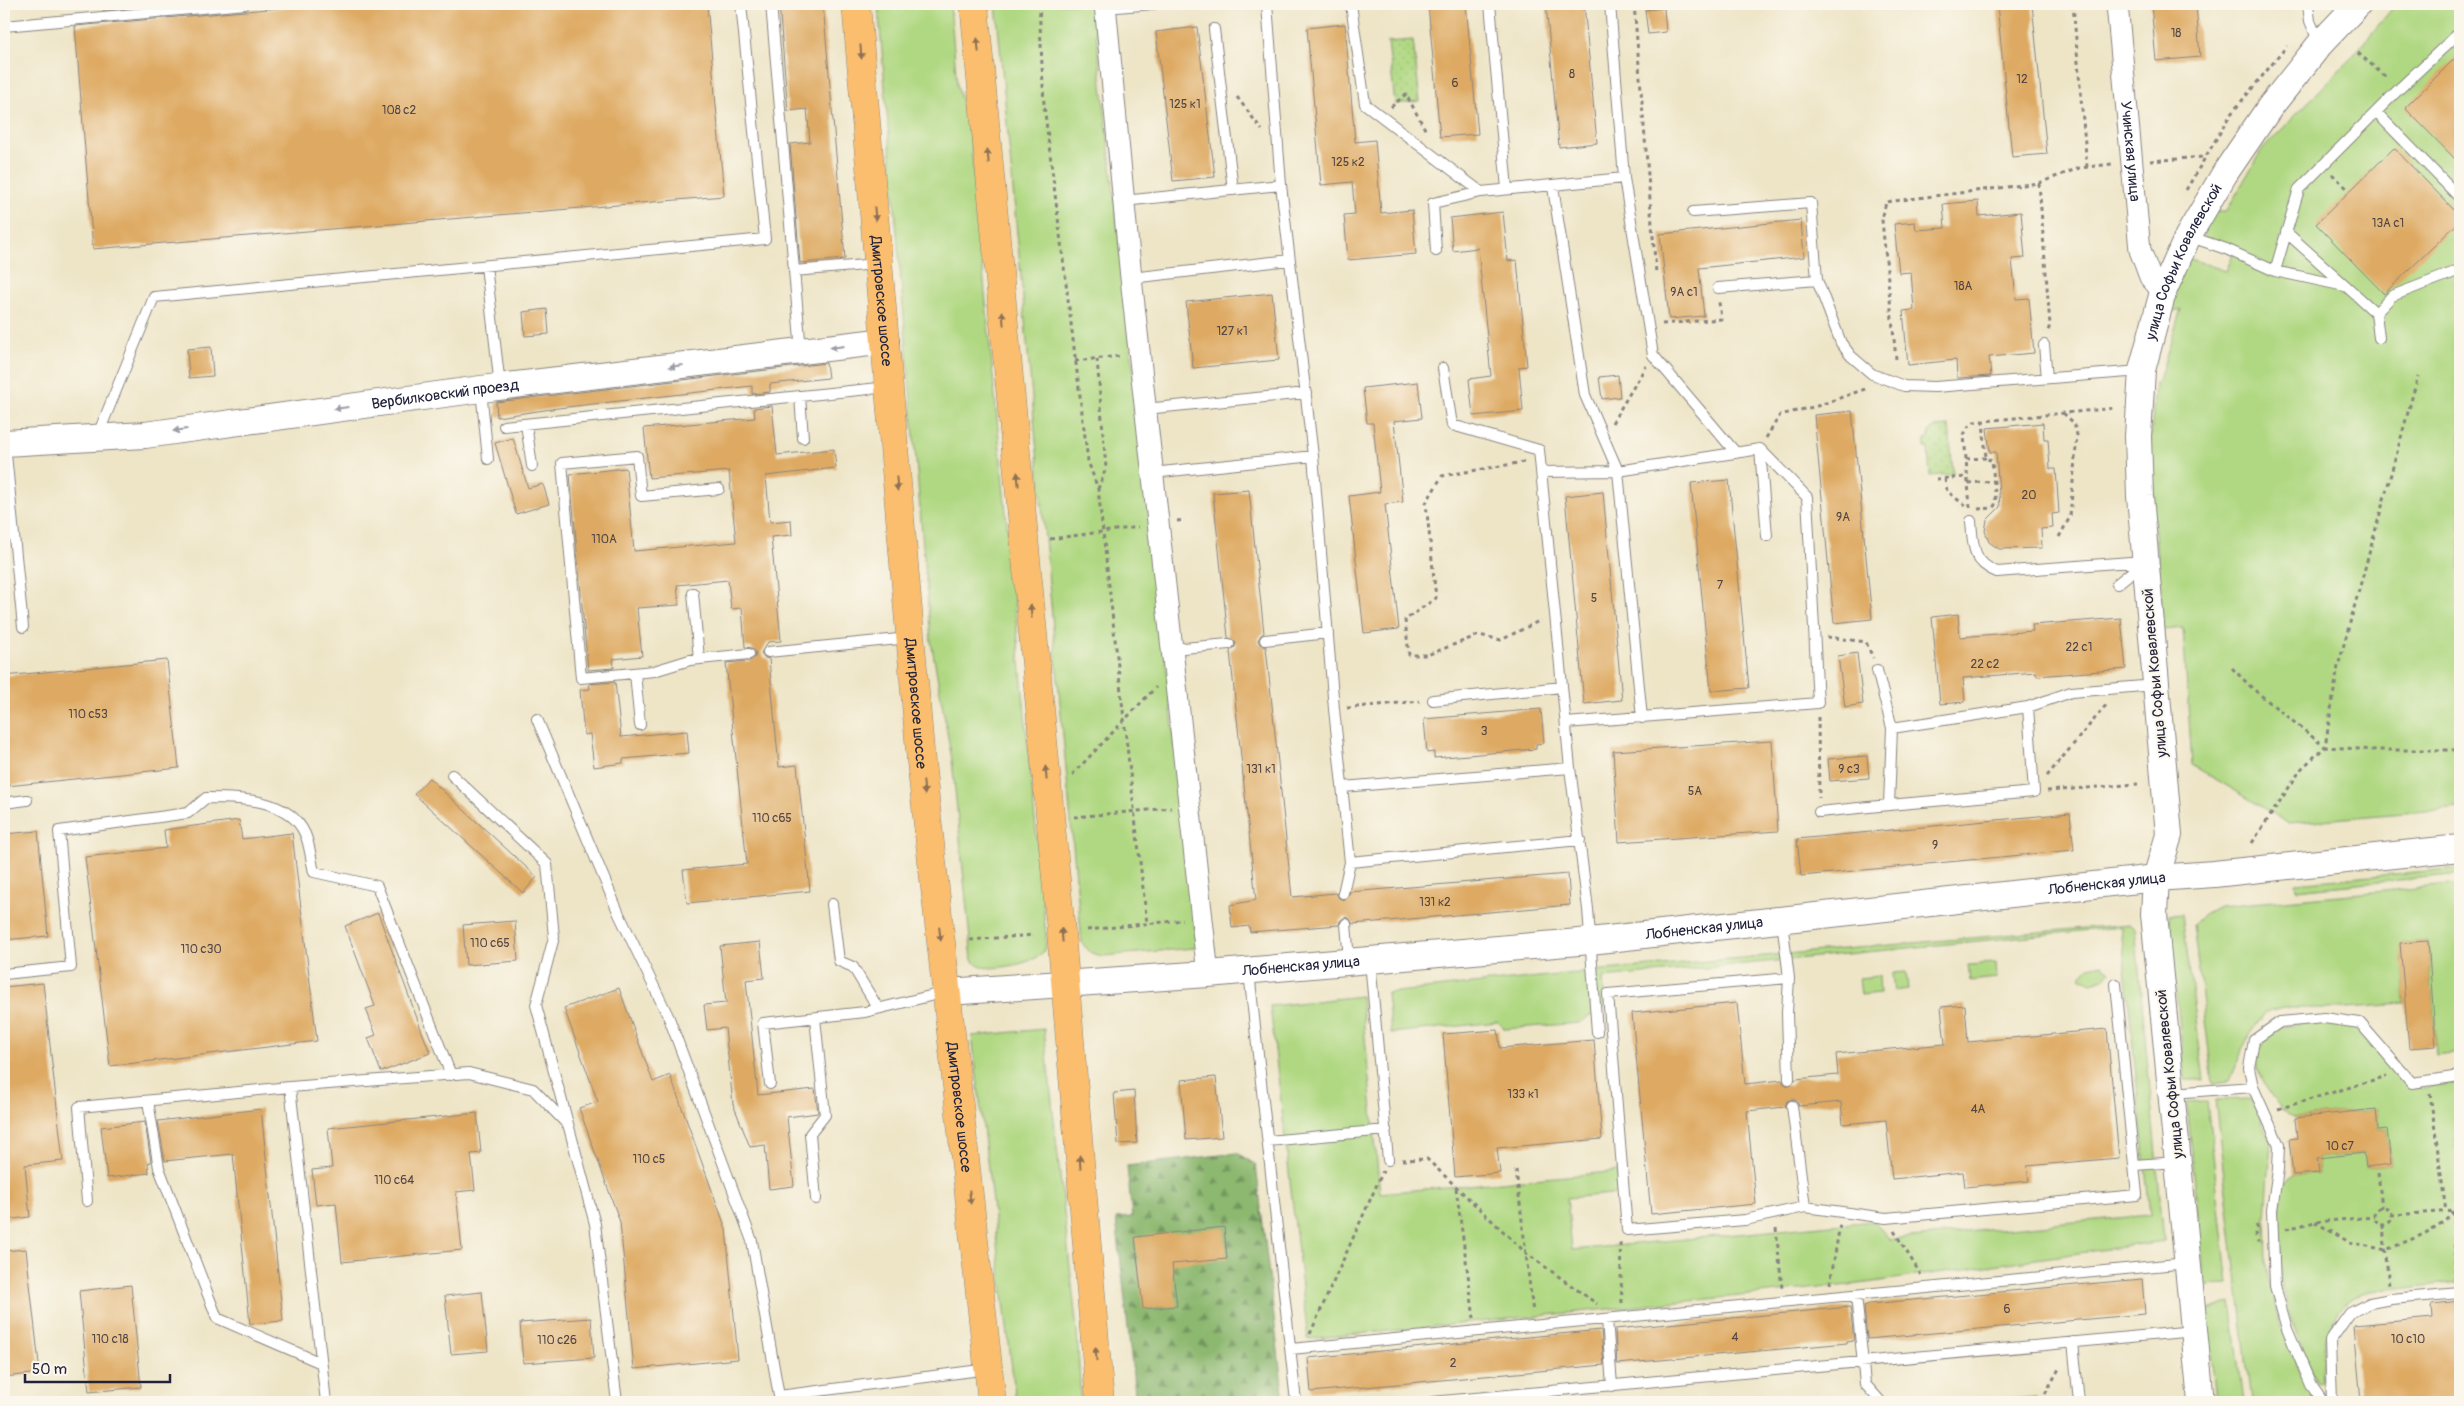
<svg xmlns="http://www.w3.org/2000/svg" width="2464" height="1406" font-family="Pangolin,sans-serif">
	<defs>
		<pattern id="forest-firs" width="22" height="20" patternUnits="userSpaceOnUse" patternTransform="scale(1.25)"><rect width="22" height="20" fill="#8cb870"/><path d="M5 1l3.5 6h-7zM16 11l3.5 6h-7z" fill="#72955d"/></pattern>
		<pattern id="park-dots" width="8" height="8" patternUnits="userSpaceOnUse" patternTransform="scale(1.25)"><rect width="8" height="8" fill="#b0d882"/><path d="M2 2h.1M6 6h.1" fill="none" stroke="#97b971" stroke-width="1.8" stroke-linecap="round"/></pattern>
	</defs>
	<rect width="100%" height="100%" fill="#fbf7ec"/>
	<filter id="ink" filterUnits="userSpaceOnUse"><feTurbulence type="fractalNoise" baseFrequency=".02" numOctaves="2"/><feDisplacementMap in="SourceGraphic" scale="10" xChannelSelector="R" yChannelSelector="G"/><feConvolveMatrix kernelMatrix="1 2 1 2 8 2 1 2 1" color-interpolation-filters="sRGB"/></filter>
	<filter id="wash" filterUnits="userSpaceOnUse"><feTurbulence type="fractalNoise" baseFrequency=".0096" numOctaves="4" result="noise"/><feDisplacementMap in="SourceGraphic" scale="20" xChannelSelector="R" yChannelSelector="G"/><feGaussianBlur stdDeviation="1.12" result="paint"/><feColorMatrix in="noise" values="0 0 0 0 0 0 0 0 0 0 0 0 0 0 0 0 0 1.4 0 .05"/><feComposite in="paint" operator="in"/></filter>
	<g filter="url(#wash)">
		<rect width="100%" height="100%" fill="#eee5c7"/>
		<path fill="#b0d882" stroke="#697d5e" d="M878,4H950L957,85L970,134L1046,936C1046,941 1046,948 1043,952C1034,964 995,970 982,967C978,966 975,963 972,960L952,760L931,641Z
			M996,4H1093L1197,944L1194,948L1103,956L1091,953L1082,943Z
			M2396,4H2460V808L2289,823L2192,765L2183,628L2163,630L2149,461L2155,384L2159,380L2181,309L2165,314L2188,258L2226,271L2233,254L2203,237L2208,212H2226L2261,151L2351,58Z
			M2460,868V872L2451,875L2296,890L2295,883Z
			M2460,884V1053L2437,1056L2428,941L2401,943L2405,1004L2347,1008H2284L2265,1013L2249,1035L2229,1081L2213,1083L2193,925L2204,914L2219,906Z
			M2182,914L2204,1080H2185L2169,915Z
			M2130,924L2135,928L2164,1241L1859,1284L1308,1339L1270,1006L1361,996L1380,1193L1621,1171L1623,1193L1567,1198L1572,1250L1873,1221L1890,1239L2150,1215L2121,927L1603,978L1605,1007L1579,1023L1505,1029L1498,1022L1391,1033L1387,993L1605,970Z
			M1996,963L1997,978L1970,981L1968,965Z
			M2102,964L2110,971L2104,979L2091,983L2080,977L2089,967Z
			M1906,972L1908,989L1894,991L1892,973Z
			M1879,976L1880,993L1861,995L1859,978Z
			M2325,1021L2359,1027L2414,1088H2426L2460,1081V1138L2455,1139L2460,1176V1282L2362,1293C2325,1310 2323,1346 2321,1382L2317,1383L2296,1333L2281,1286L2279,1192L2293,1175L2319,1173L2317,1158L2364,1153L2366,1167L2391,1164L2387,1129L2378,1130L2376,1109L2295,1118C2269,1103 2241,1060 2268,1034C2281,1021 2308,1023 2325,1021Z
			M1044,1029L1077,1331L1081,1402H1016L972,1036Z
			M2251,1099L2271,1139L2266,1218L2267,1265L2273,1299L2288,1346L2316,1402H2251L2215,1100Z
			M2207,1102L2228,1285L2205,1286L2187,1103Z
			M2230,1302L2243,1402H2216L2207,1311Z"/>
		<path fill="url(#forest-firs)" stroke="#576d56" d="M1237,1153L1256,1165L1284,1402H1136L1116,1218L1132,1217L1127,1166Z"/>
		<path fill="url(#park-dots)" stroke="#697d5e" d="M1413,40L1420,101L1395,104L1388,42Z
			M1949,426L1953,474L1930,476L1928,448H1925V439L1929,438V431L1936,427Z
			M2036,1397L2037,1402H1995V1401Z"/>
		<g id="blocks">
			<path fill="#deaa63" d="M103,4H126V8L103,10Z
				M324,4H707L724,196L93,249L75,26Z
				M779,4H823L845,259L800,263L790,144L810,142L807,109L788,111Z
				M1428,4H1466L1478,134L1440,137Z
				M1546,4H1584L1597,143L1559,147Z
				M1997,4H2032L2047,154L2012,157Z
				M2151,4H2196L2200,57L2156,61Z
				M1664,8L1666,32L1648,34L1645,10Z
				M1345,24L1355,142L1375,140L1381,213L1412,210L1416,254L1348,260L1344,215L1355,214L1352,182L1321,185L1307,28Z
				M1197,27L1215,177L1173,181L1156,32Z
				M2460,53V164L2405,108Z
				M2394,148L2460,216V221L2384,294L2316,224Z
				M1978,201L1979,216L2021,212L2025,258L2012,259L2016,299L2029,298L2034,353L1989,357L1991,376L1957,378L1956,360L1908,365L1903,311L1914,310L1911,272L1899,273L1894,224L1915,222L1916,230L1945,228L1943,204Z
				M1503,212L1508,261L1517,260L1527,366L1519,367L1523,411L1473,416L1469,379L1491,376L1478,248L1453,251L1450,218Z
				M1801,220L1804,257L1699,268L1704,316L1669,319L1660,234Z
				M1272,293L1279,360L1193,368L1186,302Z
				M547,309L549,334L525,336L523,312Z
				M211,347L213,376L189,378L187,349Z
				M826,363L828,378L770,384V392L752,394V386L558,408L497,417L496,402Z
				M1618,375L1620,397L1602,399L1599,377Z
				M1418,382L1422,418L1394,421L1403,502L1385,504L1399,629L1364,633L1349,496L1380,492L1373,423H1367L1363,388Z
				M772,406L777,455L834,449L836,468L766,476L770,522L791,520L792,535L771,537L781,641L768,642L761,653L765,658L769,659L779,767L797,765L810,891L687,903L683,870L747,864L726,663L750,661L755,657L756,653L752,648L745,647L742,608L731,609L728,580L677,585L679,605L637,608L642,656L613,659L614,668L588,670L570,474L626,468L634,551L736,542L729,471L649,478L644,428L755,418L754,408Z
				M1852,411L1872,619L1834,623L1814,415Z
				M2043,423L2044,439H2048L2050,469H2056L2059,513L2052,514L2053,528L2041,529L2042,548L1999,549L1989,542L1985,531L1987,520L2000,507L1996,452H1990L1987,428Z
				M513,438L528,488L543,484L549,504L516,514L495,443Z
				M1729,480L1749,688L1711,691L1691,483Z
				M1249,490L1264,633L1261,635L1258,640L1260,644L1266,647L1292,897L1336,893L1339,898L1345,900L1350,892L1568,874L1570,905L1353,924L1349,918L1345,917L1340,921L1339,925L1250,932L1249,926L1232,928L1230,905L1256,900L1230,651L1235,647L1236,643L1228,637L1213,493Z
				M1603,492L1622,700L1584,704L1565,496Z
				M1958,614L1960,637L2033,631L2032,625L2121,618L2126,669L2037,676L2036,672L1963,678L1965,702L1940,704L1932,617Z
				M1857,653L1863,704L1845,707L1838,656Z
				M167,660L179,768L7,786L4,752V676Z
				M615,682L621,737L687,731L689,753L623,759V763L594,767L590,734L584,735L580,690L590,689L589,684Z
				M1541,709L1544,743L1536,744V749L1434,758V752L1427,753L1424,719Z
				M1772,741L1778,831L1619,842L1613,751Z
				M1867,756L1869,778L1830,781L1828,759Z
				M429,778L537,877L523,893L414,794Z
				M2070,813L2074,850L1801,876L1797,839Z
				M239,820L242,839L292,833L317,1041L110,1066L85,857L166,848L164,830Z
				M38,831L48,936L4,940V834Z
				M378,913L430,1053L381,1072L368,1038L376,1035L366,1009L375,1006L345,926Z
				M515,921L518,961L466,965L463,925Z
				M2428,941L2436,1046L2409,1048L2400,943Z
				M760,942L764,978L746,980L758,1095L815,1089L818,1113L787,1117L794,1186L769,1189L765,1145L750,1147L733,1104L725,1028L707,1030L704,1005L726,1003L720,946Z
				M43,983L63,1161L25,1165L30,1217L4,1220V987Z
				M619,988L653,1082L670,1075L726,1229L738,1359L634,1369L620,1222L579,1108L598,1102L564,1008Z
				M1737,1003L1745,1084L1782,1080L1785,1085L1790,1086L1796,1079L1838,1075L1836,1054L1945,1044L1941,1007L1965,1005L1968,1042L2107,1029L2119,1158L2027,1166L2029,1181L1965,1187L1963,1172L1892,1179L1886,1120L1843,1124L1841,1102L1799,1106L1797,1101L1792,1099L1787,1101L1785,1107L1747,1111L1756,1204L1651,1214L1632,1013Z
				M1498,1030L1500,1048L1594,1040L1602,1139L1497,1148L1500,1173L1455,1177L1443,1034Z
				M1216,1077L1222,1137L1186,1140L1181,1080Z
				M1134,1091L1137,1143L1118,1144L1114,1093Z
				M261,1109L283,1321L250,1324L233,1154L165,1161L158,1121Z
				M2376,1109L2378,1130L2387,1129L2391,1164L2366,1167L2364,1153L2317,1158L2319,1173L2293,1175L2289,1139L2297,1138L2295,1118Z
				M477,1113L481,1153L471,1154L475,1190L456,1192L462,1250L342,1262L336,1203L316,1205L312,1170L332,1168L328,1128Z
				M145,1122L151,1162L148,1163L149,1173L107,1178L101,1127Z
				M1224,1227L1227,1259L1172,1264L1177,1306L1143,1309L1135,1237Z
				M26,1249L40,1373L4,1377V1251Z
				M2142,1279L2145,1314L1867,1339L1864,1306L1869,1304Z
				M131,1285L141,1387L89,1392L79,1291Z
				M482,1292L488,1351L451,1354L445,1296Z
				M2460,1301V1402H2361L2354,1325L2433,1318L2432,1304Z
				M1850,1307L1854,1340L1847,1341V1343L1617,1364L1615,1329Z
				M591,1318L594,1358L523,1363L520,1323Z
				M1601,1330L1604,1365L1311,1392L1308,1358Z"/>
		</g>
	</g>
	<g filter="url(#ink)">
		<use href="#blocks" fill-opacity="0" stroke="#888481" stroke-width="1"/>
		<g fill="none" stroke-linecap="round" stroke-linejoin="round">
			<defs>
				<path id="service" d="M771,4L801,351
					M1267,4L1281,185L1313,456L1334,709L1350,862L1343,893
					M1351,4L1365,104L1481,192L1624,178L1610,4
					M1490,4L1507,189
					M2308,4L2310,21L2319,43
					M1105,8L1153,4
					M4,26L245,4
					M1214,29L1233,190
					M2376,112L2460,198
					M1624,178L1653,355L1736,453
					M1553,187L1585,395L1618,471L1642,718
					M1123,201L1281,185
					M1693,212L1811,203L1817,280L1841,343L1851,356L1872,374L1904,386L1935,387L2141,371
					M2286,232L2376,313L2392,296L2460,270
					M2188,236L2226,249L2275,271L2345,286
					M1436,251L1433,203L1481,192
					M486,266L500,386
					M794,271L877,264
					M2275,271L2299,189L2399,89L2460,32
					M1131,278L1290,260
					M1718,288L1817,280
					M2376,313L2379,338
					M2044,345L2047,378
					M1443,368L1452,425L1539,450L1570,768L1588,909L1597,1032
					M481,390L488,459
					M800,396L803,438
					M1145,409L1306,393
					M526,424L532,466
					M504,426L889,387
					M97,437L154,297L765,239L741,4
					M5,444L23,627
					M1541,472L1618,471L1760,449
					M1152,473L1313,456
					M719,489L641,496L637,456L562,463L581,678L654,671L690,660L749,654
					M1971,521C1973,544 1972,563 1997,572L2144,561
					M2117,584L2143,563
					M693,593L699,659
					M1265,640L1328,633
					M1172,649L1229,644
					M768,652L909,638
					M1877,670L1892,728
					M635,673L640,725
					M1433,700L1562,687
					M2028,707L2034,792L1889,805L1892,728L2028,707L2071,692L2155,685
					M537,719L619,914L669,1018L752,1241L780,1402
					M1566,723L1818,703L1807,497L1760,449L1767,536
					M452,775L547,864L554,937L536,1005L595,1224L617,1402
					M1343,787L1570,768
					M4,803L27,800
					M1819,812L1889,805
					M1350,862L1580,840
					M832,904L839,961L853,967L878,1008
					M1782,921L1789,978L1787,1013L1789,1079
					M1346,924L1349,960
					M1370,961L1388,1160
					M1249,972L1296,1402
					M4,974L71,967L59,831L188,813L206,798C240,798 289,798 305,834C310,845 311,860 314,872L377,886L451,1075
					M1789,978L1608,994L1627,1230L1745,1220L1805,1207
					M2116,984L2134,1165
					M815,1018L825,1115L810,1134L816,1199
					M770,1084L763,1023L865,1012L946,992
					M290,1087L326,1402
					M2172,1093L2253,1087
					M148,1101L159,1168L217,1318L321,1363
					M1792,1106L1805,1207L1886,1218L2137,1195L2134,1165L2178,1162
					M1268,1141L1386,1130
					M87,1201L79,1107L290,1087L469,1073L533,1089L567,1124
					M1856,1295L1865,1384L1881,1402
					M1607,1319L1612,1386
					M2073,1342L2079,1402
					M1291,1349L2187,1263
					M779,1396L988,1369
					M1432,1402L2194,1331
					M2323,1402L2311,1385L2287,1329L2275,1286L2272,1210L2278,1169L2279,1145L2253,1087L2249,1068L2254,1040L2280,1022L2324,1018L2360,1023L2412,1083L2460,1076
					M2332,1402L2330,1341L2350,1313L2370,1303L2391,1299L2460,1293"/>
				<g id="minor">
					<path d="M1105,4L1131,278L1208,974"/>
					<path id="s1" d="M2117,4L2140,250L2150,277L2163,292"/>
				</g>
				<g id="tertiary">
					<path id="s2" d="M4,443L145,435L481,389L886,341"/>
					<path id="s3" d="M947,992L1208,974L1590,941L2156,878L2214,874L2460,848"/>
					<path id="s4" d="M2201,1402L2154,914L2156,878L2169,835L2140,496L2138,436L2142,370L2163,292L2188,236L2225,173L2270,107L2320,44L2358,4"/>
				</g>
				<g id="primary">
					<path id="s5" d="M856,4L921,762L992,1402"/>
					<path d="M974,4L1061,932L1100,1402"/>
				</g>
			</defs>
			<use href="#service" stroke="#888481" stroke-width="12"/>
			<use href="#minor" stroke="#888481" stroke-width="23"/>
			<use href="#tertiary" stroke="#888481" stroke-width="28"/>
			<use href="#primary" stroke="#888481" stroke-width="29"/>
			<path stroke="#888481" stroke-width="3" stroke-dasharray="4 4" stroke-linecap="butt" d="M1039,4L1044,105L1088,461L1098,489L1103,532L1147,924
				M1634,4L1656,273
				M2073,4L2087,167
				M2358,53L2388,79
				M1237,97L1262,130
				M1391,107L1406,94L1426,131
				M2150,161L2203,157
				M2332,174L2350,191
				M2039,183L2050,325L2048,331
				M2186,190L2231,114L2287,46
				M1662,324L1721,319L1719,302
				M1097,359L1106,468L1098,489
				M1896,359L1882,220L1886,202L2039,183L2079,168L2112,164
				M1075,361L1120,356
				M1612,423L1646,366
				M1766,438L1780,415L1817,406L1868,388
				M1966,459L1986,458
				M1524,462L1442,476L1426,503L1436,598L1405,620L1409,655H1427L1479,635L1501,640L1541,620
				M1936,479L1967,477
				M1945,479L1947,491L1968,508
				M1968,483L1994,481
				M1970,507L1964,435L1967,428L1974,422L2116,408
				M1978,509L1993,508L1996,503L1992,461L1986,458L1983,420
				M1177,521L1185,520
				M2059,537L2070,517L2077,435L2074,423L2063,413
				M1050,539L1138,527
				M1827,637L1866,642L1873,658
				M2232,668L2253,689L2325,747L2338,666L2418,376
				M1347,708L1420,701
				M1818,717L1819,798
				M1072,775L1156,687
				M2047,776L2107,704
				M2047,791L2138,784
				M1074,817L1171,808
				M2252,843L2302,768L2325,747L2377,750H2460
				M1087,930L1183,920
				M970,940L1034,935
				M2430,1093L2446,1212
				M2278,1109L2387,1076
				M1402,1160L1427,1159L1526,1253L1597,1304
				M1516,1170L1533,1313
				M2378,1173L2382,1208
				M1456,1188L1474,1318
				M2374 1216a9 9 0 1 1 18 0a9 9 0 1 1-18 0Z
				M2391,1215L2454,1211L2455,1279
				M2315,1222L2349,1242L2386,1250L2424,1234L2445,1221L2454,1211
				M2257,1225L2255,1234L2258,1242
				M2383,1225L2389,1286
				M1776,1228L1782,1289
				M2286,1229L2315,1222L2374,1217
				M1894,1231L1921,1275
				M1620,1243L1622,1304
				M1830,1284L1840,1224
				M1310,1334L1383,1171
				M2045,1394L2060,1367"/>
			<use href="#service" stroke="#fff" stroke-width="10"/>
			<use href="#minor" stroke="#fff" stroke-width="21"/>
			<use href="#tertiary" stroke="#fff" stroke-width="26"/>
			<use href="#primary" stroke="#fabe6e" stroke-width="28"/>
		</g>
		<defs><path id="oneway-solid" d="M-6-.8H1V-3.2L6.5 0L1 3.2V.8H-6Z" transform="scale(1.25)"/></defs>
		<g fill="#8e7054">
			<use href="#oneway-solid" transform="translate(978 45) rotate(-95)"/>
			<use href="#oneway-solid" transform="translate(861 52) rotate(85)"/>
			<use href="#oneway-solid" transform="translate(988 156) rotate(-95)"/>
			<use href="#oneway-solid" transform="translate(875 214) rotate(85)"/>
			<use href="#oneway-solid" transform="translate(1003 318) rotate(-95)"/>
			<use href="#oneway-solid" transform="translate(1018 479) rotate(-95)"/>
			<use href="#oneway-solid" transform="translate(897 484) rotate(85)"/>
			<use href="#oneway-solid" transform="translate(1031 611) rotate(-95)"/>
			<use href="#oneway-solid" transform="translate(1046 773) rotate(-95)"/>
			<use href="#oneway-solid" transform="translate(924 788) rotate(84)"/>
			<use href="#oneway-solid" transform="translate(940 934) rotate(83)"/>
			<use href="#oneway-solid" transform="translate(1062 935) rotate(-95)"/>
			<use href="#oneway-solid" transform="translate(1080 1162) rotate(-94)"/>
			<use href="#oneway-solid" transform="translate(970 1197) rotate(84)"/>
			<use href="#oneway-solid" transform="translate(1096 1354) rotate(-95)"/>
		</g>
		<g fill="#9c9ca7">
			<use href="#oneway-solid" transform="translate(837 347) rotate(173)"/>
			<use href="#oneway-solid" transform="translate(676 366) rotate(173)"/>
			<use href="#oneway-solid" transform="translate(341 408) rotate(172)"/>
			<use href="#oneway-solid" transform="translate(180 430) rotate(172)"/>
		</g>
	</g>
	<g text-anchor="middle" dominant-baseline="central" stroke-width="4" stroke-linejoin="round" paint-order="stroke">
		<g font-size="12" fill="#514445">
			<text x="2176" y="33">18</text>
			<text x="1572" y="74">8</text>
			<text x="2022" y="79">12</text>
			<text x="1455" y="83">6</text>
			<text x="1185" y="104">125 к1</text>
			<text x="399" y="110">108 с2</text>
			<text x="1348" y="162">125 к2</text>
			<text x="2388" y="223">13А с1</text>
			<text x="1963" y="286">18А</text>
			<text x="1684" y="292">9А с1</text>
			<text x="1232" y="331">127 к1</text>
			<text x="2029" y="495">20</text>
			<text x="1843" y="517">9А</text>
			<text x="604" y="539">110А</text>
			<text x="1720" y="585">7</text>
			<text x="1594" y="598">5</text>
			<text x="2079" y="647">22 с1</text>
			<text x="1985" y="664">22 с2</text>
			<text x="88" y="714">110 с53</text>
			<text x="1484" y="731">3</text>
			<text x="1261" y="769">131 к1</text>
			<text x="1849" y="769">9 с3</text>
			<text x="1695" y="791">5А</text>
			<text x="772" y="818">110 с65</text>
			<text x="1935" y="845">9</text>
			<text x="1435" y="902">131 к2</text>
			<text x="490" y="943">110 с65</text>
			<text x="201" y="949">110 с30</text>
			<text x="1523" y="1094">133 к1</text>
			<text x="1978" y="1109">4А</text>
			<text x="2340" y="1146">10 с7</text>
			<text x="649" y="1159">110 с5</text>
			<text x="394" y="1180">110 с64</text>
			<text x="2007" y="1309">6</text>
			<text x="1735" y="1337">4</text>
			<text x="110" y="1339">110 с18</text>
			<text x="2408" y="1339">10 с10</text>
			<text x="557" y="1340">110 с26</text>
			<text x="1453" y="1363">2</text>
		</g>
		<g font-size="15" fill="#22223b" stroke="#fbf7ec">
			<text stroke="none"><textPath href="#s1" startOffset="148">Учинская улица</textPath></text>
			<text stroke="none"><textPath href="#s4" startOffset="1154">улица Софьи Ковалевской</textPath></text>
			<text stroke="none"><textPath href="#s5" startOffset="298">Дмитровское шоссе</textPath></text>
			<text stroke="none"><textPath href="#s2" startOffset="444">Вербилковский проезд</textPath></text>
			<text transform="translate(2155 673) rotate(-95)">улица Софьи Ковалевской</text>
			<text stroke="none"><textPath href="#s5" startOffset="702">Дмитровское шоссе</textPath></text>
			<text stroke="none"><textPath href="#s3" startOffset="1165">Лобненская улица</textPath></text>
			<text stroke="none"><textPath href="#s3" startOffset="760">Лобненская улица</textPath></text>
			<text stroke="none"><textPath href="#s3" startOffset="355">Лобненская улица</textPath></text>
			<text transform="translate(2170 1074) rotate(-96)">улица Софьи Ковалевской</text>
			<text stroke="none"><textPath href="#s5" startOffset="1108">Дмитровское шоссе</textPath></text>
		</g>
	</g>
	<rect width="2464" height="1406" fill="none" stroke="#fbf7ec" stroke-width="20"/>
	<path d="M25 1374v8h145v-8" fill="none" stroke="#22223b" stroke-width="2.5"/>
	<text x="32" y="1374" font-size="15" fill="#22223b" stroke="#fbf7ec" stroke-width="4" paint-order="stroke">50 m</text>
</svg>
